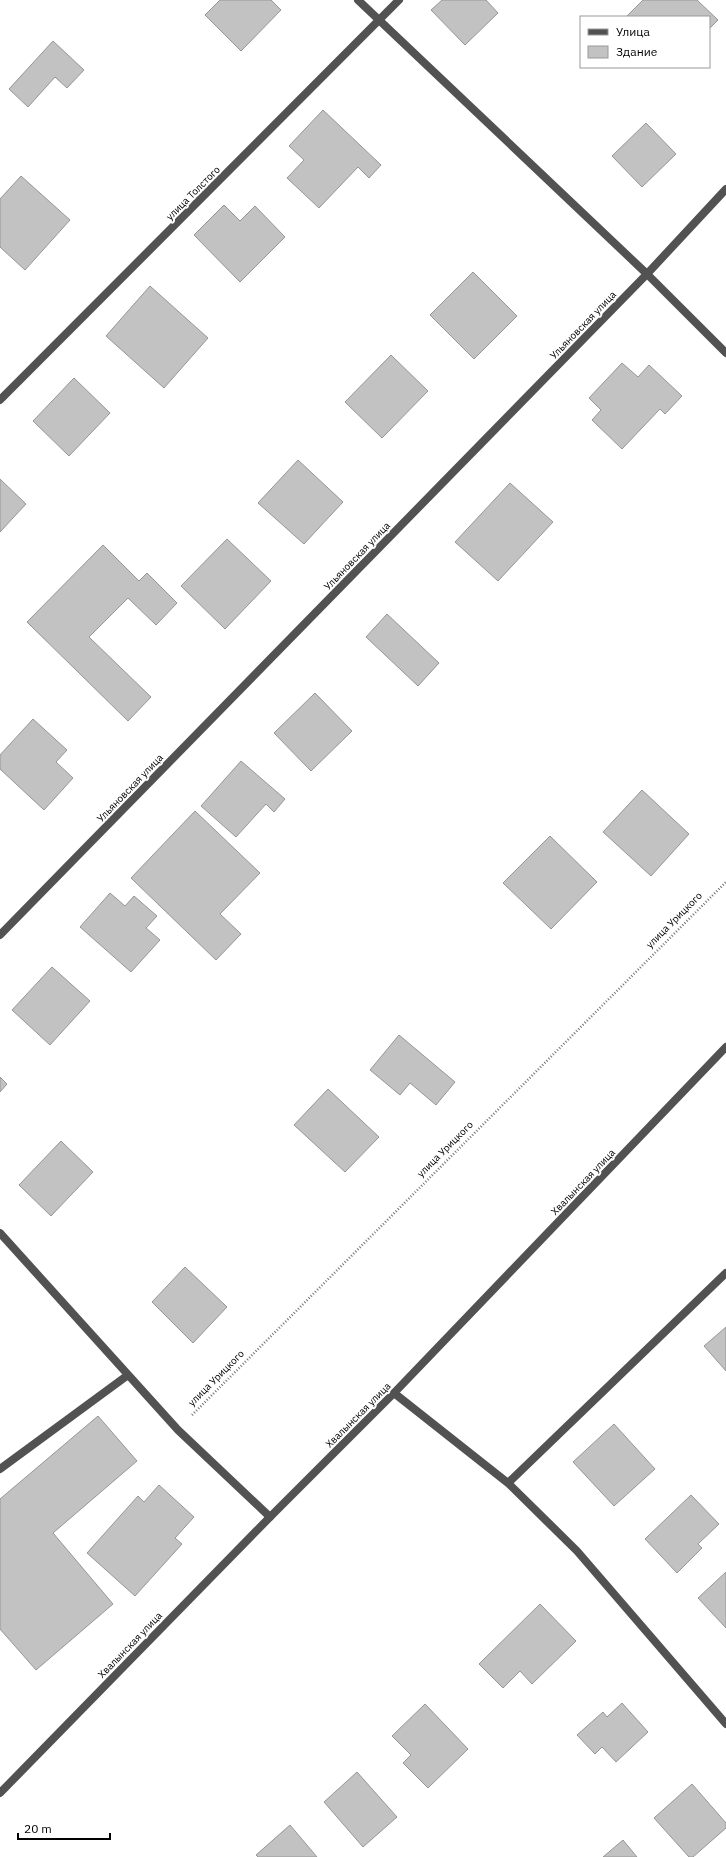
<svg xmlns="http://www.w3.org/2000/svg" width="726" height="1857" font-family="'IBM Plex Sans',sans-serif">
	<rect width="100%" height="100%" fill="#fff"/>
	<path fill="#c2c2c2" stroke="#969696" d="M220,0H271L281,10L241,51L205,15Z
		M442,0H486L498,13L465,45L431,10Z
		M643,0H697L718,20L709,29V17H628L627,16Z
		M53,41L84,70L67,88L55,77L28,107L9,89Z
		M323,110L381,165L369,178L358,167L319,208L287,178L304,160L289,146Z
		M646,123L676,154L642,187L612,156Z
		M21,176L70,220L25,270L0,247V199Z
		M224,205L240,221L255,206L285,237L240,282L194,235Z
		M473,272L517,316L474,359L430,315Z
		M150,286L208,338L164,388L106,336Z
		M391,355L428,391L382,438L345,402Z
		M622,363L638,377L649,365L682,396L665,414L660,409L622,449L592,420L601,410L589,398Z
		M74,378L110,413L69,456L33,421Z
		M298,460L343,502L304,544L258,503Z
		M0,479L26,504L0,532Z
		M510,483L553,522L498,581L455,542Z
		M227,539L271,581L225,629L181,586Z
		M103,545L139,581L147,573L177,603L156,625L128,598L89,637L151,697L128,721L27,622Z
		M387,614L439,663L418,686L366,637Z
		M315,693L352,731L311,771L274,733Z
		M33,719L67,750L56,762L73,778L44,810L0,769V755Z
		M241,761L285,799L274,812L266,804L236,837L201,806Z
		M642,790L689,834L651,876L603,832Z
		M195,811L260,873L220,914L241,934L216,960L131,878Z
		M550,836L597,882L551,929L503,883Z
		M110,893L125,906L134,896L157,916L146,928L160,940L131,972L80,927Z
		M52,967L90,1001L50,1045L12,1010Z
		M399,1035L455,1082L436,1105L410,1083L400,1095L370,1070Z
		M0,1077L7,1084L0,1092Z
		M328,1089L379,1137L345,1172L294,1125Z
		M61,1141L93,1172L51,1216L19,1185Z
		M185,1267L227,1307L193,1343L152,1302Z
		M726,1327V1371L704,1346Z
		M98,1416L137,1461L53,1533L113,1604L36,1670L0,1629V1499Z
		M614,1424L655,1469L614,1506L573,1462Z
		M159,1485L194,1517L175,1538L182,1544L135,1596L87,1553L138,1496L144,1502Z
		M691,1495L719,1524L698,1544L702,1548L677,1573L645,1539Z
		M726,1572V1628L698,1598Z
		M540,1604L576,1641L532,1684L520,1671L503,1688L479,1664Z
		M622,1703L648,1732L616,1762L602,1747L595,1754L577,1735L603,1712L607,1717Z
		M425,1704L468,1749L428,1788L403,1763L411,1755L392,1736Z
		M357,1772L397,1817L363,1847L324,1802Z
		M692,1784L726,1823V1828L693,1857H689L654,1818Z
		M290,1825L317,1857H258L256,1855Z
		M623,1840L637,1857H603Z"/>
	<g fill="none" stroke-linecap="round" stroke-linejoin="round">
		<path stroke="#747474" stroke-width="2.5" stroke-dasharray="1 2" stroke-linecap="butt" d="M192,1415L726,882"/>
		<path stroke="#525252" stroke-width="8" d="M358,0L647,274L726,353
			M0,400L399,0
			M0,935L647,274L726,189
			M0,1233L178,1430L270,1517
			M394,1393L508,1483L577,1551L726,1724
			M0,1469L128,1375
			M508,1483L726,1273"/>
		<path stroke="#525252" stroke-width="8" d="M0,1793L270,1517L394,1393L726,1047"/>
	</g>
	<g text-anchor="middle" dominant-baseline="central" stroke-width="4" stroke-linejoin="round" paint-order="stroke">
		<g font-size="10" fill="#000" stroke="#fff">
			<text transform="translate(193 193) rotate(-45)">улица Толстого</text>
			<text transform="translate(583 325) rotate(-46)">Ульяновская улица</text>
			<text transform="translate(357 556) rotate(-46)">Ульяновская улица</text>
			<text transform="translate(130 788) rotate(-46)">Ульяновская улица</text>
			<text transform="translate(674 920) rotate(-45)">улица Урицкого</text>
			<text transform="translate(445 1149) rotate(-45)">улица Урицкого</text>
			<text transform="translate(583 1182) rotate(-46)">Хвалынская улица</text>
			<text transform="translate(216 1378) rotate(-45)">улица Урицкого</text>
			<text transform="translate(358 1415) rotate(-45)">Хвалынская улица</text>
			<text transform="translate(130 1645) rotate(-46)">Хвалынская улица</text>
		</g>
	</g>
	<rect x="580" y="16" width="130" height="52" fill="#ffffff" stroke="#999999"/>
	<rect x="588" y="29" width="20" height="6" fill="#525252" stroke="#999999"/>
	<text x="616" y="36" font-size="12" fill="#000000">Улица</text>
	<rect x="588" y="46" width="20" height="12" fill="#c2c2c2" stroke="#999999"/>
	<text x="616" y="56" font-size="12" fill="#000000">Здание</text>
	<path d="M18 1833v6h92v-6" fill="none" stroke="#000000" stroke-width="2"/>
	<text x="24" y="1833" font-size="12" fill="#000000" stroke="#ffffff" stroke-width="3" paint-order="stroke">20 m</text>
</svg>
